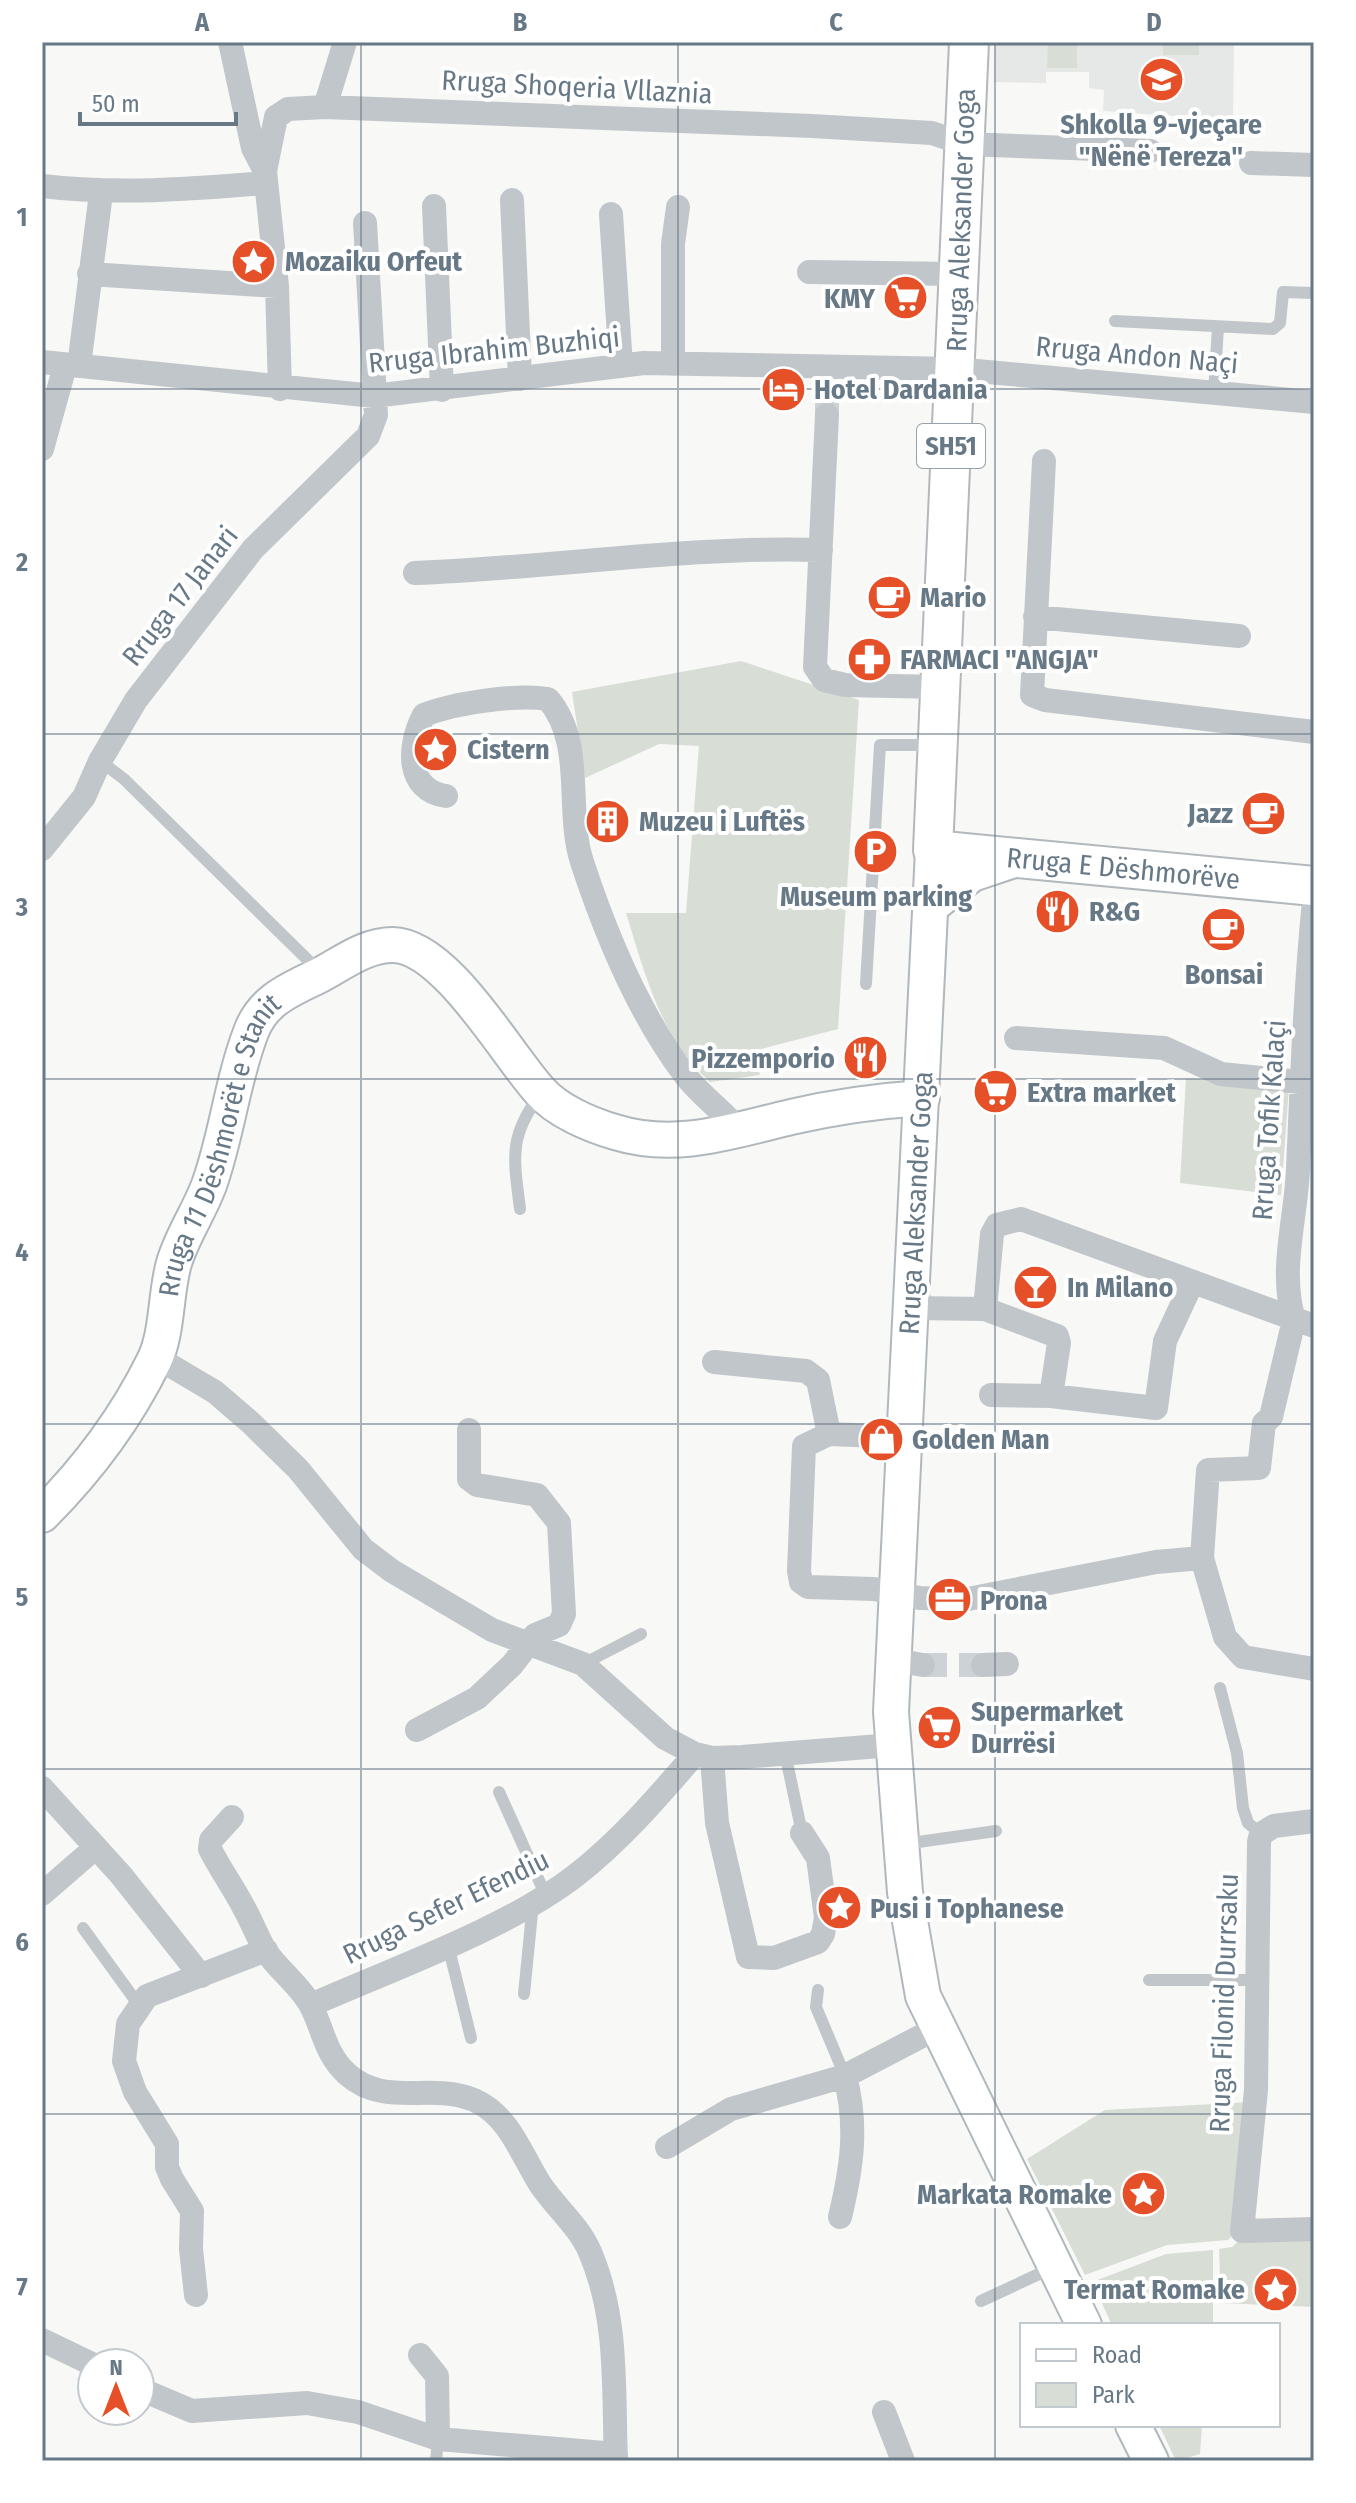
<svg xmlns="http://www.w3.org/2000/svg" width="1356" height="2503" font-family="'Fira Sans Condensed',sans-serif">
	<rect width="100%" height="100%" fill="#f8f8f6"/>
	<path fill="#e6e7e7" d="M995,42H1234L1233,120L1103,111L1104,90L1089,88V72H1046V83L994,82Z"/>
	<path fill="#d8ddd5" d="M1048,42H1077V68H1047Z
		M1163,42H1199V55H1163Z
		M741,661L859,700L838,1029L753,1051L760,1075L710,1082C661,1039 645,974 626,913H686L699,746L659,744L585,778L572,692Z
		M1186,1078L1289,1087L1281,1195L1180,1183Z
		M1250,2102L1239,2229L1228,2240L1167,2245L1085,2275L1027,2159L1105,2110Z
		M1242,2238L1314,2239V2307L1221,2303L1219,2249L1232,2247Z
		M1213,2250V2325H1112L1092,2282L1166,2254Z
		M1159,2425H1202L1200,2454L1176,2461Z"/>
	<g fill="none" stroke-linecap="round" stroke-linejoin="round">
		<path stroke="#ccd2d5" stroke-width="24" stroke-dasharray="24 12" stroke-linecap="butt" d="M827,415V378
			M923,1665H983"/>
		<defs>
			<g id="secondary">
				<path d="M933,850L891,1712L905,1892L923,1996L1084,2325"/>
				<path d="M930,907L972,874L1014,860"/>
				<path id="s1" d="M42,1515C87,1470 126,1418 154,1361C168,1333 165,1294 174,1263C182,1236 199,1212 209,1185C227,1135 232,1081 251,1032C263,999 292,989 320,975C343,963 365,945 393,945C446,946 507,1055 540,1091C557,1111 591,1125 615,1132C676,1151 732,1131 791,1117C834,1107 877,1101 922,1098"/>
				<path d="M1133,2425L1151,2461"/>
			</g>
			<g id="primary">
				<path id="s2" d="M969,42L933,850L1314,886"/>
			</g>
		</defs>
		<use href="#secondary" stroke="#b1b8bd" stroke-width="38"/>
		<use href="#primary" stroke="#b3b8bc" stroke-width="42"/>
		<path stroke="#c1c6ca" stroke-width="12" d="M1115,321L1273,329L1280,323L1283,292L1314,293
			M1214,392L1218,327
			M100,761L124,779L320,972
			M866,984L880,745H931
			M520,1209C514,1159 508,1138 539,1096
			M583,1664L641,1634
			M1220,1688L1237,1753L1243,1808L1248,1823L1261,1834
			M785,1753L802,1833
			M499,1792L546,1896
			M904,1844L996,1831
			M83,1928L138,2004
			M448,1945L471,2038
			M1149,1980H1256
			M818,1990L816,2007L845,2076
			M524,1994L533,1903
			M981,2301L1054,2267
			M436,2461L438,2439"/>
		<path stroke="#c1c6ca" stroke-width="24" d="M230,42L253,148L265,171
			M325,107L345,42
			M1251,163L1314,165
			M42,186C118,195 191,189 266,183
			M512,200L520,379
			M434,206L442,390
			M611,214L621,366
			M809,272L958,274
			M89,274L277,286
			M42,362L374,396L644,363L955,369L1314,402
			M673,364V244L678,207
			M79,366L101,193
			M280,389L277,286L265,171L276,117L288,109L325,107L812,126L932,133L964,144L1150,151
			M827,415L815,667L824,680L845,685L938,687
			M42,449L65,366
			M1044,461L1032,695L1045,700L1314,732
			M415,573C551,568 686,546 821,550
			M1035,617L1239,636
			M446,796C405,790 408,745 424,715C454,703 516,694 548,699C586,744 565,809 582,862C606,935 638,1013 685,1075C700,1095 723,1111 740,1131
			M42,849L84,797L100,761L136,700L253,549L368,436L376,415L365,223
			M1016,1038L1164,1048L1221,1074L1300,1082
			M911,1308L985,1309L1057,1336L1059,1343L1051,1396
			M985,1309L992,1234L997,1225L1021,1219L1314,1326
			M1294,1320L1271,1417L1264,1423L1259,1468L1208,1470L1202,1558L1225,1637L1243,1657L1314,1669
			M1294,1320C1279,1270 1296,1220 1298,1169C1302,1080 1305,991 1314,901
			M156,1357L215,1392L251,1423L298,1469L363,1549L392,1571L492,1630L583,1664L665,1738L695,1754L712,1758L742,1757L893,1745
			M714,1362L806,1371L818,1380L829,1434
			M991,1395L1051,1396L1156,1408L1165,1341L1192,1283
			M904,1437L829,1434L804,1446L799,1571L801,1582L808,1587L874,1589L920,1598L968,1599L1156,1562L1202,1558
			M893,1660L923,1665
			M983,1665L1007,1664
			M417,1730L477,1698L512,1665L535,1635L559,1625L564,1614L559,1523L537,1495L477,1485L469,1479V1430
			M712,1758L717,1823L748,1957L774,1958L818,1942L823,1934L826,1918L818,1858L802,1833
			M42,1788L121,1875L201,1976
			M232,1817L211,1840L210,1849C220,1869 233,1887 243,1906C251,1920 257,1936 265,1950C278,1970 300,1985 311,2006C324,2031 325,2054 347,2074C385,2108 431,2082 474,2100C509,2115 522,2156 540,2184C556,2208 579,2226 590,2252C619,2320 613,2390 616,2461
			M1314,1821L1274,1826L1261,1834L1259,1842L1256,2090L1242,2231L1314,2229
			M42,1894L95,1848
			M311,2005C392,1969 506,1929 575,1876C620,1841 657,1798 695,1754
			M667,2147L731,2109L845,2076L937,2028
			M840,2217C852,2167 858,2126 845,2076
			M196,2295L191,2249L192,2211L172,2179L167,2167V2144L135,2092L124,2061L128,2024L147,1996L266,1950
			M42,2340L92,2364
			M420,2355L437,2376L438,2439
			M140,2389L192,2411L307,2403L358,2412L438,2439L616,2454
			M884,2412L903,2461"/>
		<use href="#secondary" stroke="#fff" stroke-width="34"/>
		<use href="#primary" stroke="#fff" stroke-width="38"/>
	</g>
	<path fill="none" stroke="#677987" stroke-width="2" stroke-opacity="0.55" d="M361,42V2461M678,42V2461M995,42V2461M42,389H1314M42,734H1314M42,1079H1314M42,1424H1314M42,1769H1314M42,2114H1314"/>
	<defs>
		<symbol id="school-disc" viewBox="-11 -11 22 22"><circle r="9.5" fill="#e65028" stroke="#fff"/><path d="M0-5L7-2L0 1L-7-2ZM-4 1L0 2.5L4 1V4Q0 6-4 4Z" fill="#fff"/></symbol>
		<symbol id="sight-disc" viewBox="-11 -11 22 22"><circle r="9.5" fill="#e65028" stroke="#fff"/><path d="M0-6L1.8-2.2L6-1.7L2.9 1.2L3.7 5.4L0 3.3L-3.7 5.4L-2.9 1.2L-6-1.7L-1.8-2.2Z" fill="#fff"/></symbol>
		<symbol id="supermarket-disc" viewBox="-11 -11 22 22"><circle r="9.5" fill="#e65028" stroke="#fff"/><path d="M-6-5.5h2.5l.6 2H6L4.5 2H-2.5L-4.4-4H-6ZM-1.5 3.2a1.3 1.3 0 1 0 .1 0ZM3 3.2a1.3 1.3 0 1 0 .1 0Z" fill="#fff"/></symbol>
		<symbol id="hotel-disc" viewBox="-11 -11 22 22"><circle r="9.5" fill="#e65028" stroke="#fff"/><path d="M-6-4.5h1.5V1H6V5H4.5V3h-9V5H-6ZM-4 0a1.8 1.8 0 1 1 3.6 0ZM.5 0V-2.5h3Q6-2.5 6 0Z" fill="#fff"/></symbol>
		<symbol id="cafe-disc" viewBox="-11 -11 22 22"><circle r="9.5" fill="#e65028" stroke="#fff"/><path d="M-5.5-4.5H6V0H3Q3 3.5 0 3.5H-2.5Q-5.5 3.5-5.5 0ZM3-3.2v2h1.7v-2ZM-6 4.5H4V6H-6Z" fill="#fff"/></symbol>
		<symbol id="pharmacy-disc" viewBox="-11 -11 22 22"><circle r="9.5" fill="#e65028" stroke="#fff"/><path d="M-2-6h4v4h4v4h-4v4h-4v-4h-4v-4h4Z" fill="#fff"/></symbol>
		<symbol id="building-disc" viewBox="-11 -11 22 22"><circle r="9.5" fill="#e65028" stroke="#fff"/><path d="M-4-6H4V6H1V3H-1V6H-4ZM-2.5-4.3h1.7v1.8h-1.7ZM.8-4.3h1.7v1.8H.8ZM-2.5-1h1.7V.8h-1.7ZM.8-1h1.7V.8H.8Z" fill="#fff"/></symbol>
		<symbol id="parking-disc" viewBox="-11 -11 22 22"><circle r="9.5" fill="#e65028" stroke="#fff"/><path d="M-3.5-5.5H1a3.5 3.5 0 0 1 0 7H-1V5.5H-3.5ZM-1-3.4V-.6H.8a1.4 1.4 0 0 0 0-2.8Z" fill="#fff"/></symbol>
		<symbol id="restaurant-disc" viewBox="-11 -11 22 22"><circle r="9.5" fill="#e65028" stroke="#fff"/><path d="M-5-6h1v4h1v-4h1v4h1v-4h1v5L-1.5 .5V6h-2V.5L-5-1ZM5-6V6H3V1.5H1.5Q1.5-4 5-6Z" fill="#fff"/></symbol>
		<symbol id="bar-disc" viewBox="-11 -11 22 22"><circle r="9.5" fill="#e65028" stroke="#fff"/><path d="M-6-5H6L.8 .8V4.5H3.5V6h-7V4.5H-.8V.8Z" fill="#fff"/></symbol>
		<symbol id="shop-disc" viewBox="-11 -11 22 22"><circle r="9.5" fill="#e65028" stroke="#fff"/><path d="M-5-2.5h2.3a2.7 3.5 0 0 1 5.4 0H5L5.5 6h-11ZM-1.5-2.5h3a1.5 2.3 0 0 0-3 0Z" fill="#fff"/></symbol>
		<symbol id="office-disc" viewBox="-11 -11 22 22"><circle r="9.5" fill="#e65028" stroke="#fff"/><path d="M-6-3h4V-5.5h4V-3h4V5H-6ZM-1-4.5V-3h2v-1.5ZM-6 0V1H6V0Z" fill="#fff"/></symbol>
	</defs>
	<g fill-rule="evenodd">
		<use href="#school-disc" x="1136" y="54" width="51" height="51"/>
		<use href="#sight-disc" x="228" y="236" width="51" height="51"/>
		<use href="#supermarket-disc" x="880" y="272" width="51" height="51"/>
		<use href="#hotel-disc" x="758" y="364" width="51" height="51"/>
		<use href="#cafe-disc" x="864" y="572" width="51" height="51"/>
		<use href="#pharmacy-disc" x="844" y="634" width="51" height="51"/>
		<use href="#sight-disc" x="410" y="724" width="51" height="51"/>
		<use href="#cafe-disc" x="1238" y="788" width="51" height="51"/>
		<use href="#building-disc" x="582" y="796" width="51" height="51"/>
		<use href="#parking-disc" x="850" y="826" width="51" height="51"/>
		<use href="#restaurant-disc" x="1032" y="886" width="51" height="51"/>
		<use href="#cafe-disc" x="1198" y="904" width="51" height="51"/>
		<use href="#restaurant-disc" x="840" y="1032" width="51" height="51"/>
		<use href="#supermarket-disc" x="970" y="1066" width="51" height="51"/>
		<use href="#bar-disc" x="1010" y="1262" width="51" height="51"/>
		<use href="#shop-disc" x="856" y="1414" width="51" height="51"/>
		<use href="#office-disc" x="924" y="1574" width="51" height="51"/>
		<use href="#supermarket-disc" x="914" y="1702" width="51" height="51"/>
		<use href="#sight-disc" x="814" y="1882" width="51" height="51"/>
		<use href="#sight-disc" x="1118" y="2168" width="51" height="51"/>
		<use href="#sight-disc" x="1250" y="2264" width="51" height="51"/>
	</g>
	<g text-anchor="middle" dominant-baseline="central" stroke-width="8" stroke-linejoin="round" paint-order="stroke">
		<rect fill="#fff" stroke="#95a1ab" stroke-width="2" x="917" y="424" width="68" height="44" rx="6"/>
		<g font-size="26" font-weight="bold" fill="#677987">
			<text x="951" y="446">SH51</text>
		</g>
		<g font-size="28" fill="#677987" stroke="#fff">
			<text transform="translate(577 87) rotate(3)">Rruga Shoqeria Vllaznia</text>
			<text transform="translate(961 220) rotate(-88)">Rruga Aleksander Goga</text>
			<text transform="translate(494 350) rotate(-6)">Rruga Ibrahim Buzhiqi</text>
			<text transform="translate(1137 355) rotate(5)">Rruga Andon Naçi</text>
			<text transform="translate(180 596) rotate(-52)">Rruga 17 Janari</text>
			<text stroke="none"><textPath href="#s2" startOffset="1000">Rruga E Dëshmorëve</textPath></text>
			<text transform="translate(1269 1120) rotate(-86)">Rruga Tofik Kalaçi</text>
			<text stroke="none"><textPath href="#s1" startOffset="418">Rruga 11 Dëshmorët e Stanit</textPath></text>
			<text transform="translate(916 1203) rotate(-87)">Rruga Aleksander Goga</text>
			<text transform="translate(446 1907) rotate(-26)">Rruga Sefer Efendiu</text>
			<text transform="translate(1224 2003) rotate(-88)">Rruga Filonid Durrsaku</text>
		</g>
		<g font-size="28" font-weight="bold" fill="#677987" stroke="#fff" text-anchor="start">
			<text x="1161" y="124" text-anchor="middle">Shkolla 9-vjeçare<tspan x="1161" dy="32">"Nënë Tereza"</tspan></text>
			<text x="285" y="261">Mozaiku Orfeut</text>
			<text x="875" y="298" text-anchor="end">KMY</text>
			<text x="814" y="389">Hotel Dardania</text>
			<text x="920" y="597">Mario</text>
			<text x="900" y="659">FARMACI "ANGJA"</text>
			<text x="467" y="749">Cistern</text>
			<text x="1233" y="813" text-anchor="end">Jazz</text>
			<text x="639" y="821">Muzeu i Luftës</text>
			<text x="876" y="896" text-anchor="middle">Museum parking</text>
			<text x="1089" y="911">R&amp;G</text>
			<text x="1224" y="974" text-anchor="middle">Bonsai</text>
			<text x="835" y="1058" text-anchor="end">Pizzemporio</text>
			<text x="1027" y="1092">Extra market</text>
			<text x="1067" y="1287">In Milano</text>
			<text x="912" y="1439">Golden Man</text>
			<text x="980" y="1600">Prona</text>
			<text x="971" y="1711">Supermarket<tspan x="971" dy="32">Durrësi</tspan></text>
			<text x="870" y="1908">Pusi i Tophanese</text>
			<text x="1112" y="2194" text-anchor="end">Markata Romake</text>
			<text x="1245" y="2289" text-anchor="end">Termat Romake</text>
		</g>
	</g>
	<rect width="1356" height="2503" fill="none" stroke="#ffffff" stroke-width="88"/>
	<rect x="1020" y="2323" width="260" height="104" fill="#ffffff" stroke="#c2c9cf" stroke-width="2"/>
	<rect x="1036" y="2349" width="40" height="12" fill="#ffffff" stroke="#c2c9cf" stroke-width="2"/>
	<text x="1092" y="2363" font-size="24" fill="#677987">Road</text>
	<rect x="1036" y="2383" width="40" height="24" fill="#d8ddd5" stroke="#c2c9cf" stroke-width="2"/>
	<text x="1092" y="2403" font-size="24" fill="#677987">Park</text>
	<g transform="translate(116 2387)"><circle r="38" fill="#ffffff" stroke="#c2c9cf" stroke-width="2"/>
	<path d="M0-6L14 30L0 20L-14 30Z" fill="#e65028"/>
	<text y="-12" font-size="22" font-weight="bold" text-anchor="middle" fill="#677987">N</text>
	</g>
	<path d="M80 112v12h156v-12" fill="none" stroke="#677987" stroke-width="4"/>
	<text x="92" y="112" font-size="24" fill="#677987" stroke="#ffffff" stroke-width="6" paint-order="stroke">50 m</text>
	<rect x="44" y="44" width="1268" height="2415" fill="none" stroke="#677987" stroke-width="3"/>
	<g font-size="26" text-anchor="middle" font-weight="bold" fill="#677987">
		<text x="202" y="31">A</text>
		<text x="520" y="31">B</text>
		<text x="836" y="31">C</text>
		<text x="1154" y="31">D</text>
		<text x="22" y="226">1</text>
		<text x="22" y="571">2</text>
		<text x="22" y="916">3</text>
		<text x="22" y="1261">4</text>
		<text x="22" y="1606">5</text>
		<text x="22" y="1951">6</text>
		<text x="22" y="2296">7</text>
	</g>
</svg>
